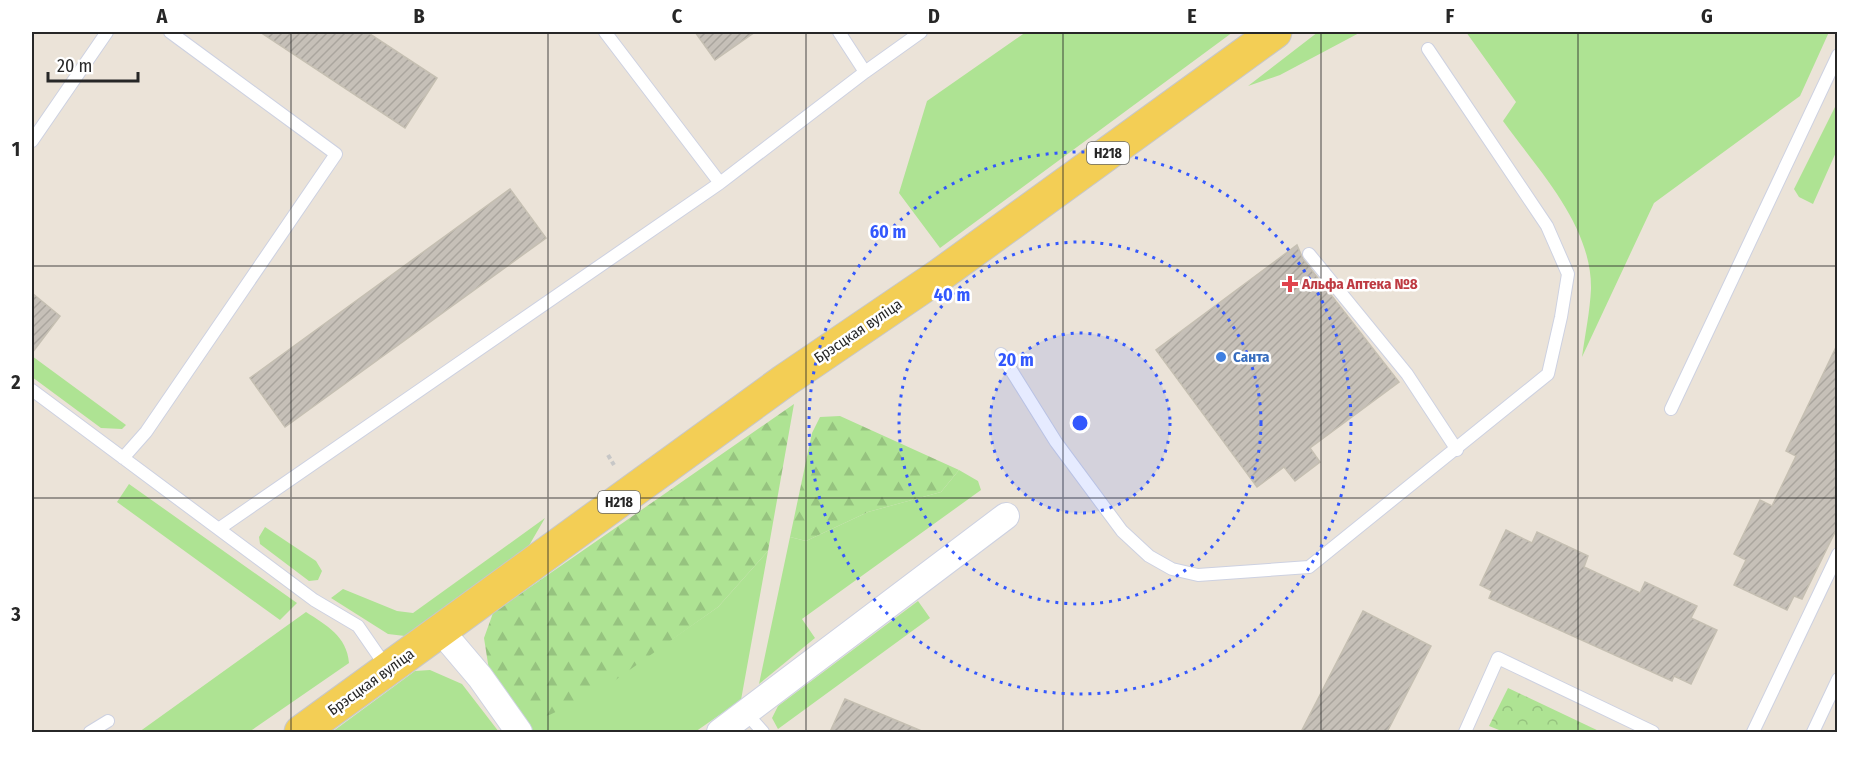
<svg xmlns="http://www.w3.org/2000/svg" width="1869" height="764" font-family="'Fira Sans Condensed',sans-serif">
	<defs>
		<pattern id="forest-firs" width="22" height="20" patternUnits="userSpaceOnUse" patternTransform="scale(1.5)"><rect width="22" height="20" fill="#aee393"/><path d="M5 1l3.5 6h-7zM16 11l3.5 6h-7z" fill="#96c37f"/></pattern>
		<pattern id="park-crowns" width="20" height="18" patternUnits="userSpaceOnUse" patternTransform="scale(1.5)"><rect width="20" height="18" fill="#aee393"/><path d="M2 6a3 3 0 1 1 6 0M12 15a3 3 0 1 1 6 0" fill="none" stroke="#96c37f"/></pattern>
		<pattern id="building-hatch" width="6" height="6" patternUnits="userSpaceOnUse" patternTransform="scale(1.5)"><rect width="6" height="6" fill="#c6c0b8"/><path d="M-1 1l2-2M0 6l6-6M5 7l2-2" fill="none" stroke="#aaa59e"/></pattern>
	</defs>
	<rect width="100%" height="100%" fill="#ebe3d8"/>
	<path fill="#aee393" d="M1026,32H1233L940,248L899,193L927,101Z
		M1318,32H1361L1280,75L1248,86Z
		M1466,32H1829L1800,96L1654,203L1582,357C1585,335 1590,311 1591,289C1592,225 1538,170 1503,121L1516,102Z
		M1837,103V150L1813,204L1799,197L1794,189Z
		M32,356L126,425L122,429L101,428L32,377Z
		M959,470L978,481L981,490L802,619L815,638L759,684L790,537L806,541L868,512L941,492Z
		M129,484L297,603L280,620L117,502Z
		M545,518L527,549L405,636L388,634L331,598L343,589L397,611L413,613Z
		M265,527L316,561L322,571L318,580L309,581L260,544L259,537Z
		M768,551L741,700L695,732H530L507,701L668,642L718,607Z
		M918,601L930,618L778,729L772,718L778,706Z
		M306,612C326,625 347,636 349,663L249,732H139Z
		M430,670L462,684L499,732H332L415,671Z"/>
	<path fill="url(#forest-firs)" d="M794,404L768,551L718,607L600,691L543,718L507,701L489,670L484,638L493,613Z
		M840,416L959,470L941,492L868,512L806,541L790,537L812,433L820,417Z"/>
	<path fill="url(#park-crowns)" d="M1508,688L1601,732H1504L1489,726Z"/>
	<path fill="url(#building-hatch)" stroke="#c5bfb2" stroke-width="1.5" d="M260,32H367L437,78L405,128Z
		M695,32H755L715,60Z
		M510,189L546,238L285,427L250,378Z
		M1297,245L1303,259L1399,382L1310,448L1320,462L1295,481L1284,467L1257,487L1156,350Z
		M32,293L60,316L32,353Z
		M1838,343V526L1802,599L1794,596L1787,610L1734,585L1746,560L1734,554L1760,500L1772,506L1796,456L1786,451Z
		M1506,530L1532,543L1537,532L1588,556L1584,567L1640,593L1645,582L1697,606L1691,618L1717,630L1691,684L1674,676L1672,681L1489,598L1492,591L1480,585Z
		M1363,611L1431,646L1387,732H1301Z
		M845,699L924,732H830Z"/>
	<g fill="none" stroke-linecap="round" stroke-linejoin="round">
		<defs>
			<path id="service" d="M839,32L865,72L921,32
				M32,141L107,32
				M720,183L865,72
				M1309,254L1407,374L1457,450
				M1001,354L1056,442L1122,531L1149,556L1172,569L1198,575L1309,567L1548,374L1561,317L1568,274L1547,226L1428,49
				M32,390L314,600L358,626L387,668
				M1671,409L1838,55
				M123,458L146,432L336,154L170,32
				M220,528L720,183L605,32
				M747,714L763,732
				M90,732L108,721
				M1465,732L1498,658L1653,732
				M1753,732L1838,554
				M1813,732L1838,679"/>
			<path id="minor" d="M441,631L480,677L519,732
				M720,732L1006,516"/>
			<path id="primary" d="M301,732L784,381L940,275L1275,32"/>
		</defs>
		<use href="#service" stroke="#cdd1e1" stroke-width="14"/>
		<use href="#minor" stroke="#cdd1e1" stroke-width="28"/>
		<use href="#primary" stroke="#c7c7c7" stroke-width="35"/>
		<path stroke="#c7c7c7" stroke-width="4" stroke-dasharray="4.5 3" stroke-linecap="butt" d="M608,455L614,465"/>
		<use href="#service" stroke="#fff" stroke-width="12"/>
		<use href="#minor" stroke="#fff" stroke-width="26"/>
		<use href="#primary" stroke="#f3ce55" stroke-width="33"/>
	</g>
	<path fill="none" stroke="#272727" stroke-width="1.5" stroke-opacity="0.55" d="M291,32V732M548,32V732M806,32V732M1063,32V732M1321,32V732M1578,32V732M32,266H1838M32,498H1838"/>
	<circle cx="1080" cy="423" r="90" fill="#3358fd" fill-opacity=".12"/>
	<g fill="none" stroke="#3358fd" stroke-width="3" stroke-dasharray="3 6">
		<circle cx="1080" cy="423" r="90"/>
		<circle cx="1080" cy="423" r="181"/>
		<circle cx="1080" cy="423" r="271"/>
	</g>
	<path fill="#e0444e" stroke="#fff" stroke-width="2" d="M1287 275h6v6h6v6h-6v6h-6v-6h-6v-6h6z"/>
	<circle fill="#3f7fe0" stroke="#fff" stroke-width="2" cx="1221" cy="357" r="6"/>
	<g text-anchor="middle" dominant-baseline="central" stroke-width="5" stroke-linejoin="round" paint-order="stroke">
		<g fill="#fff" stroke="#686868" stroke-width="1.5">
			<rect x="1087" y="142" width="42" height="22" rx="4.5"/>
			<rect x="598" y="491" width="42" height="22" rx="4.5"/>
		</g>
		<g font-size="14" font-weight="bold" fill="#272727">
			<text x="1108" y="153">Н218</text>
			<text x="619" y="502">Н218</text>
		</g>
		<g font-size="15" font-weight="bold" fill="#be3a42" stroke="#fff" text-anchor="start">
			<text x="1302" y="284">Альфа Аптека №8</text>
		</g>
		<g font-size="15" fill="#272727" stroke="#fff">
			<text transform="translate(858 331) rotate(-34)">Брэсцкая вуліца</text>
			<text transform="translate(371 682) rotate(-36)">Брэсцкая вуліца</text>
		</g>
		<g font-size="15" font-weight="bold" fill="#366cbe" stroke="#fff" text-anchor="start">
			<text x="1233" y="357">Санта</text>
		</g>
	</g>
	<circle cx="1080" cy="423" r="9" fill="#3358fd" stroke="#fff" stroke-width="3"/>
	<g font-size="18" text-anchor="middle" font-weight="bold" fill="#3358fd" stroke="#fff" stroke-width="5" stroke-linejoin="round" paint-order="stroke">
		<text x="888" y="238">60 m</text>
		<text x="952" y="301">40 m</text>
		<text x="1016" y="366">20 m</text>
	</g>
	<rect width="1869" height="764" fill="none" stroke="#ffffff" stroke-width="66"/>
	<path d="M48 72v9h90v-9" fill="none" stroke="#272727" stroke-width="3"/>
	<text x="57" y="72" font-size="18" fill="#272727" stroke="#ffffff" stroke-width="4.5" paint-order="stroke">20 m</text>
	<rect x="33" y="33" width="1803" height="698" fill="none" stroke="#272727" stroke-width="2"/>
	<g font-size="20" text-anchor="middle" font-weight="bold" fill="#272727">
		<text x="162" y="23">A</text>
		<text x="419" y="23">B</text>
		<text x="677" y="23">C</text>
		<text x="934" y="23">D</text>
		<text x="1192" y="23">E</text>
		<text x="1450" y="23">F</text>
		<text x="1707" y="23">G</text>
		<text x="16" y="156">1</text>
		<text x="16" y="389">2</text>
		<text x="16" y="621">3</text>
	</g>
</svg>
